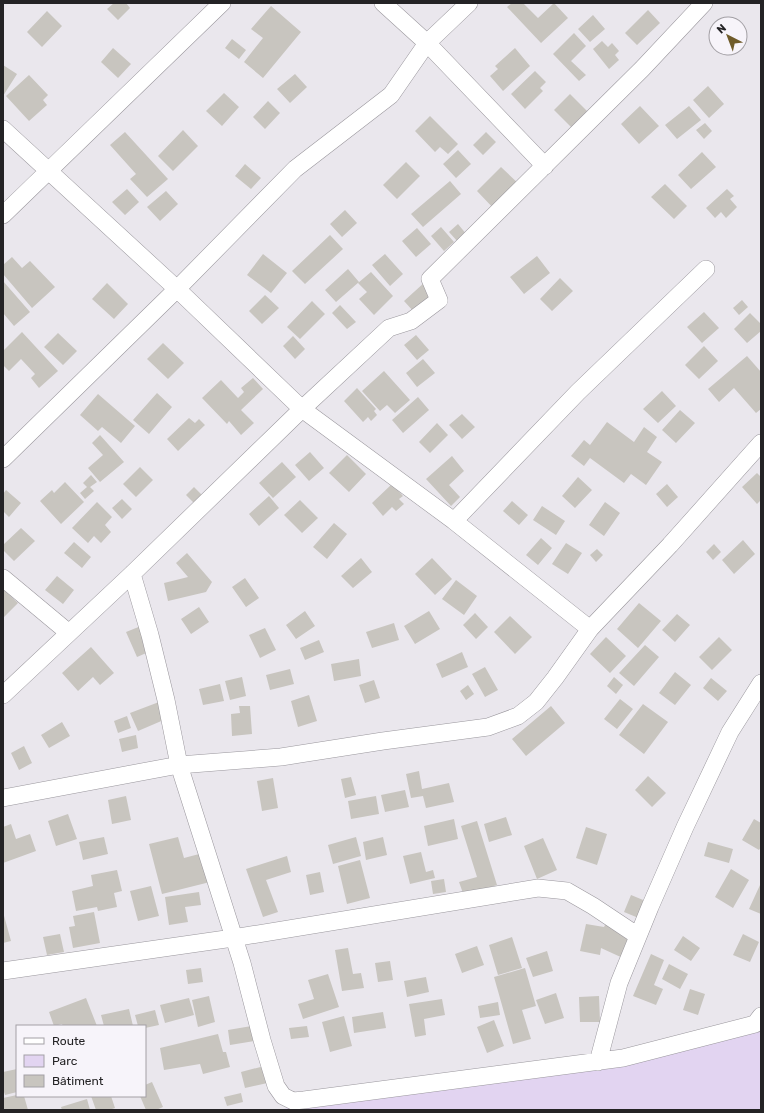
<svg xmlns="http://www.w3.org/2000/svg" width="764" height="1113" font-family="Rubik,sans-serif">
	<rect width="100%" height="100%" fill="#eae7ed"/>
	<path fill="#e2d4f1" d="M761,1029V1110H277L749,1033Z"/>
	<path fill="#c8c5bf" d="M114,3H126L130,8L118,20L107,9Z
		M512,3H523L538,18L554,3L568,18L541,43L507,7Z
		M271,6L301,32L263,78L244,62L263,38L251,29Z
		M648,10L660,23L637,45L625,33Z
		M47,11L62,26L42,47L27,32Z
		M593,15L605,29L590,42L578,29Z
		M574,33L586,46L571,61L586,75L579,81L553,54Z
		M232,39L246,50L239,59L225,48Z
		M602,41L608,47L612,43L619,51L615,55L619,60L609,69L593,49Z
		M113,48L131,64L118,78L101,62Z
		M515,48L530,66L503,91L490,76L498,69L495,66Z
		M3,65L17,74L3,96Z
		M535,71L546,82L540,88L543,91L525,109L511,94Z
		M295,74L307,87L290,103L277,89Z
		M29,75L48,95L43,100L47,105L29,121L6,96Z
		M708,86L724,104L709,118L693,100Z
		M224,93L239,107L222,126L206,111Z
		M570,94L589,113L573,129L554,110Z
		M268,101L280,113L265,129L253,117Z
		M640,106L659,126L639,144L621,124Z
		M689,106L701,120L677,139L665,125Z
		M430,116L458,144L448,154L440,147L435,152L415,131Z
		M705,123L712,131L704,139L696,130Z
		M183,130L198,146L173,171L158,156Z
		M125,132L168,179L147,197L130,179L136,174L110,145Z
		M486,132L496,142L483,155L473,145Z
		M458,150L471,164L456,178L443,164Z
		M702,152L716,167L691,189L678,175Z
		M406,162L420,176L397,199L383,185Z
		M245,164L261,178L251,189L235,176Z
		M501,167L521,186L496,211L477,191Z
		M450,181L461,194L423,227L411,214Z
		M665,184L687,206L674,219L651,197Z
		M127,189L139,202L125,215L112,202Z
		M727,189L734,196L730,199L737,207L726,218L721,212L715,218L706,208Z
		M166,191L178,204L160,221L147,207Z
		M345,210L357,223L342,237L330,224Z
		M458,224L467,235L458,242L449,232Z
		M441,227L454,242L444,251L431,236Z
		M417,228L431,244L416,257L402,241Z
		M330,235L343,249L305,284L292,271Z
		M263,254L287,273L271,293L247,275Z
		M385,254L403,274L390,286L372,265Z
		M537,256L550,273L524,294L510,277Z
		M12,257L22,268L30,261L55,287L32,308L3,274V265Z
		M348,269L359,282L336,302L325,290Z
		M371,272L393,296L374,315L359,299L367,292L358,283Z
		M560,278L573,291L552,311L540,299Z
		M3,281L30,312L14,326L3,313Z
		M425,282L435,294L414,312L404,301Z
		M107,283L128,304L114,319L92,299Z
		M265,295L279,308L262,324L249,311Z
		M742,300L748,307L739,315L733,308Z
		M312,301L325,314L300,339L287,327Z
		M340,305L356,322L347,329L332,313Z
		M704,312L719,328L702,343L687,327Z
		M750,313L761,324V331L747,343L734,329Z
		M22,332L58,371L39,388L31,378L35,374L21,359L9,371L3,365V351Z
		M58,333L77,351L63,365L44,347Z
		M416,335L429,350L417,360L404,345Z
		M293,336L305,349L295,359L283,346Z
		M163,343L184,363L168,379L147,359Z
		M704,346L718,361L699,379L685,365Z
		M747,356L761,372V409L756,413L734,388L719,402L708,389Z
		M423,359L435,373L417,387L406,373Z
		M384,371L410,400L395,413L387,405L380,411L362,391Z
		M253,378L263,389L241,410L254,423L241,435L229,421L227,424L202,398L221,380L238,398L244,392L241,388Z
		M357,388L376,409L374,411L377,415L371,421L368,417L363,422L344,401Z
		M662,391L676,406L658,423L643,409Z
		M157,393L172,407L149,434L133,420Z
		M98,394L135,426L121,443L102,427L98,431L80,415Z
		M418,397L429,410L403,433L392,420Z
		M680,410L695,423L676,443L662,430Z
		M462,414L475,427L462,439L449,425Z
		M189,418L195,423L199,419L205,425L178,451L167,439Z
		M607,422L634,442L644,427L657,437L647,452L662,462L646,485L631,474L624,483L590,458L584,466L571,456L584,440L590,445Z
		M437,423L448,435L430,453L419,442Z
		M100,435L124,462L100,482L88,468L103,455L92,443Z
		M310,452L324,468L309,481L295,465Z
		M347,455L366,474L349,492L329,473Z
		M452,456L464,471L449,485L460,497L451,506L426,479Z
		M282,462L296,477L273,498L259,483Z
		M140,467L153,480L136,497L123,484Z
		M757,473L761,477V500L757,504L742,487Z
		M91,475L97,482L90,487L94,491L85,499L80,493L87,487L83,483Z
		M578,477L592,490L575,508L562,496Z
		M65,482L84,502L61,524L40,501L52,490L54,493Z
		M392,484L403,496L399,499L404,504L396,511L392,507L383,516L372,503Z
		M667,484L678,497L667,507L656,494Z
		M194,487L203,496L195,504L186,495Z
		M6,490L21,503L9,517L3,511V494Z
		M269,496L279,508L259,526L249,514Z
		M122,499L132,509L122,519L112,508Z
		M300,500L318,518L302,533L284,515Z
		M512,501L528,515L519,525L503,511Z
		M97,502L112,517L105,525L111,532L101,543L94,536L88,543L72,528Z
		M605,502L620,513L604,536L589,525Z
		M542,506L565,521L556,535L533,520Z
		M334,523L347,534L327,559L313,547Z
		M21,528L35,541L14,561L3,550V545Z
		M541,538L552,548L538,565L526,555Z
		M743,540L755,554L734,574L722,560Z
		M74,542L91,557L82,568L64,553Z
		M566,543L582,553L568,574L552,564Z
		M714,544L721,552L713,560L706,552Z
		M597,549L603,555L596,562L590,555Z
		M187,553L212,582L206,592L168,601L164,583L188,577L176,563Z
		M361,558L372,572L353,588L341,576Z
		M432,558L452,579L435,595L415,574Z
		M57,576L74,590L63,604L45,590Z
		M245,578L259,598L246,607L232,587Z
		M456,580L477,596L464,615L442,599Z
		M4,590L18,603L3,618V591Z
		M639,603L661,621L638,648L617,629Z
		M199,607L209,622L191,634L181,619Z
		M305,611L315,626L296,639L286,625Z
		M429,611L440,629L415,644L404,626Z
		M475,613L488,627L476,639L463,625Z
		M677,614L690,625L675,642L662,630Z
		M510,616L532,637L515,654L494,632Z
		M394,623L399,640L372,648L366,632Z
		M141,626L151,651L137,657L126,632Z
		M265,628L276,650L260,658L249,635Z
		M606,637L626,656L610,673L590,654Z
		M719,637L732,650L712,670L699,657Z
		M319,640L324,652L305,660L300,648Z
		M645,645L659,657L634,686L619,673Z
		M91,647L114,673L100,685L93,677L78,691L62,673Z
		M462,652L468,667L442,678L436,664Z
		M359,659L361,676L334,681L331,664Z
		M485,667L498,690L485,697L472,674Z
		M290,669L294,684L270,690L266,675Z
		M675,672L691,685L675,705L659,693Z
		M242,677L246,696L230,700L225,681Z
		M614,677L623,685L616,694L607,686Z
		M711,678L727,691L718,701L703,688Z
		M374,680L380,698L365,703L359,685Z
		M220,684L224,701L203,705L199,689Z
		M468,685L474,694L466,700L460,691Z
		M309,695L317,721L298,727L291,701Z
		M620,699L633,709L617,729L604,719Z
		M159,702L166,719L138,731L130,713Z
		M643,704L668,722L644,754L619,735Z
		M239,706H250L252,734L232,736L231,714L240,713Z
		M551,706L565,723L526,756L512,739Z
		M127,716L131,728L118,733L114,721Z
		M62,722L70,736L49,748L41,735Z
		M136,735L138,748L122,752L119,739Z
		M24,746L32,763L19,770L11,753Z
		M419,771L422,789L449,783L454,802L426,808L423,796L411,798L406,774Z
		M648,776L666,793L652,807L635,790Z
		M351,777L356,795L345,798L341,779Z
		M273,778L278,808L262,811L257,781Z
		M405,790L409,807L385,812L381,795Z
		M126,796L131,820L112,824L108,800Z
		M376,796L379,814L351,819L348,801Z
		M68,814L77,839L56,846L48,821Z
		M506,817L512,835L489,842L484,824Z
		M454,819L458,839L428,846L424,826Z
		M754,819L761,823V847L759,850L742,840Z
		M477,821L497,885L464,896L459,882L477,877L461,826Z
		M11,824L16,839L30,834L36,851L3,863V827Z
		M586,827L607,834L597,865L576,858Z
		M104,837L108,854L83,860L79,842Z
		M178,837L184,858L203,853L210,882L162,894L149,844Z
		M356,837L361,856L333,864L328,845Z
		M383,837L387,855L366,860L363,842Z
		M543,838L557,870L537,879L524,846Z
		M708,842L733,849L729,863L704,856Z
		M421,852L426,872L433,870L435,878L410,884L403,856Z
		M287,856L291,872L266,880L278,912L263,917L246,869Z
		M360,860L370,898L347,904L338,866Z
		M731,869L749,880L733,908L715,897Z
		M117,870L122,891L114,893L117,907L98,911L97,907L76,911L72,891L93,886L91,875Z
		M320,872L324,892L310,895L306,875Z
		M444,879L446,892L433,894L431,881Z
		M760,885L761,886V914L749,909Z
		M151,886L159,916L138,921L130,891Z
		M199,892L201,905L185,907L188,922L169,925L165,897Z
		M631,895L648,902L641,919L624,912Z
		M3,912L11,941L3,943Z
		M94,912L100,943L73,948L69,927L75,926L73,916Z
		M607,921L636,935L625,959L601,948L600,955L580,951L586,924L604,927Z
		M60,934L64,952L47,955L43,937Z
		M743,934L759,942L750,962L733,955Z
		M683,936L700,948L691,961L674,950Z
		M512,937L522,968L498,975L489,945Z
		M477,946L484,965L462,973L455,954Z
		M348,948L353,974L361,973L364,988L342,991L335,950Z
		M547,951L553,971L533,977L526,958Z
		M651,954L664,960L654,985L663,989L656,1005L633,996Z
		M390,961L393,980L378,982L375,963Z
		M669,964L688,974L680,989L662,979Z
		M201,968L203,982L188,984L186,970Z
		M525,968L536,1006L522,1010L531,1039L513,1044L494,977Z
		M328,974L339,1007L303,1019L298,1004L314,999L308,980Z
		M426,977L429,992L407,997L404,981Z
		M690,989L705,994L698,1015L683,1010Z
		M556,993L564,1018L545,1024L536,1000Z
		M209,996L215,1022L198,1027L192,1000Z
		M599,996L600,1022H580L579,997Z
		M86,998L97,1026H63L62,1024L54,1026L49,1012Z
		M189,998L194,1015L165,1023L160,1005Z
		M442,999L445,1015L424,1019L426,1035L415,1037L409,1004Z
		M498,1002L500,1015L480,1018L478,1006Z
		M129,1009L133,1026H104L101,1015Z
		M155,1010L159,1025L145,1028V1026H138L135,1015Z
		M383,1012L386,1028L354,1033L352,1017Z
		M344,1016L352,1046L330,1052L322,1022Z
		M494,1020L504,1046L487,1053L477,1027Z
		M258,1025L261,1040L230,1045L228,1030Z
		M307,1026L309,1037L291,1039L289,1028Z
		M218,1034L223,1052H226L230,1067L203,1074L200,1064L164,1070L160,1048Z
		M268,1065L272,1082L245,1088L241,1072Z
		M17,1069V1092L5,1095L3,1089V1072Z
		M152,1082L163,1107L156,1110H146L140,1096H145V1085Z
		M241,1093L243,1102L227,1106L224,1097Z
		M17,1095V1096H24L28,1110H3V1098Z
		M91,1096H111L115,1108L109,1110H96Z
		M87,1099L90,1110H62L61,1107Z"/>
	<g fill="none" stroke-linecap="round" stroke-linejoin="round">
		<defs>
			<path id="street" d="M383,3L427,43L545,166
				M3,129L177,289L302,409L454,521L590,629
				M3,215L222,3
				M3,459L177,289L295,169L391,95L427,43L469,3
				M454,521L578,392L706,269
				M132,574L150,635L166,700L179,765L242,963L262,1040L276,1086L283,1096L293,1101L304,1100L623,1058L755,1024L761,1016
				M3,578L69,633
				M3,695L132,574L302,409L389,328L411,321L439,300L430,279L642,69L704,3
				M3,798L179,765L281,757L383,741L488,727L518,716L536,702L555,678L590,629L670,545L761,443
				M3,971L233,938L538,888L567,891L593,906L638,936
				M598,1062L619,983L650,907L685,827L730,732L761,683"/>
		</defs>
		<use href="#street" stroke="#9a979d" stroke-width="18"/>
		<use href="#street" stroke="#fff" stroke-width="17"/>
	</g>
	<rect width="764" height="1113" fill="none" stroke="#242325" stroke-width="8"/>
	<rect x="16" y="1025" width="130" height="72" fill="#f7f4fa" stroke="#a3a0a5"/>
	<rect x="24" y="1038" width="20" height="6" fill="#ffffff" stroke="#a3a0a5"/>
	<text x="52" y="1045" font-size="12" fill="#242325">Route</text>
	<rect x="24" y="1055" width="20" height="12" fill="#e2d4f1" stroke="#a3a0a5"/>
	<text x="52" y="1065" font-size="12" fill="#242325">Parc</text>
	<rect x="24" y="1075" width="20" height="12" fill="#c8c5bf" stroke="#a3a0a5"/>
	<text x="52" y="1085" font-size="12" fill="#242325">Bâtiment</text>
	<g transform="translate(728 36) rotate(318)"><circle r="19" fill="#f7f4fa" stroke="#a3a0a5"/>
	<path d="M0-3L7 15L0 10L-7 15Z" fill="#6f5b2a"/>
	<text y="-6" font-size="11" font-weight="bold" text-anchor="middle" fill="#242325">N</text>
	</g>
</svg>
